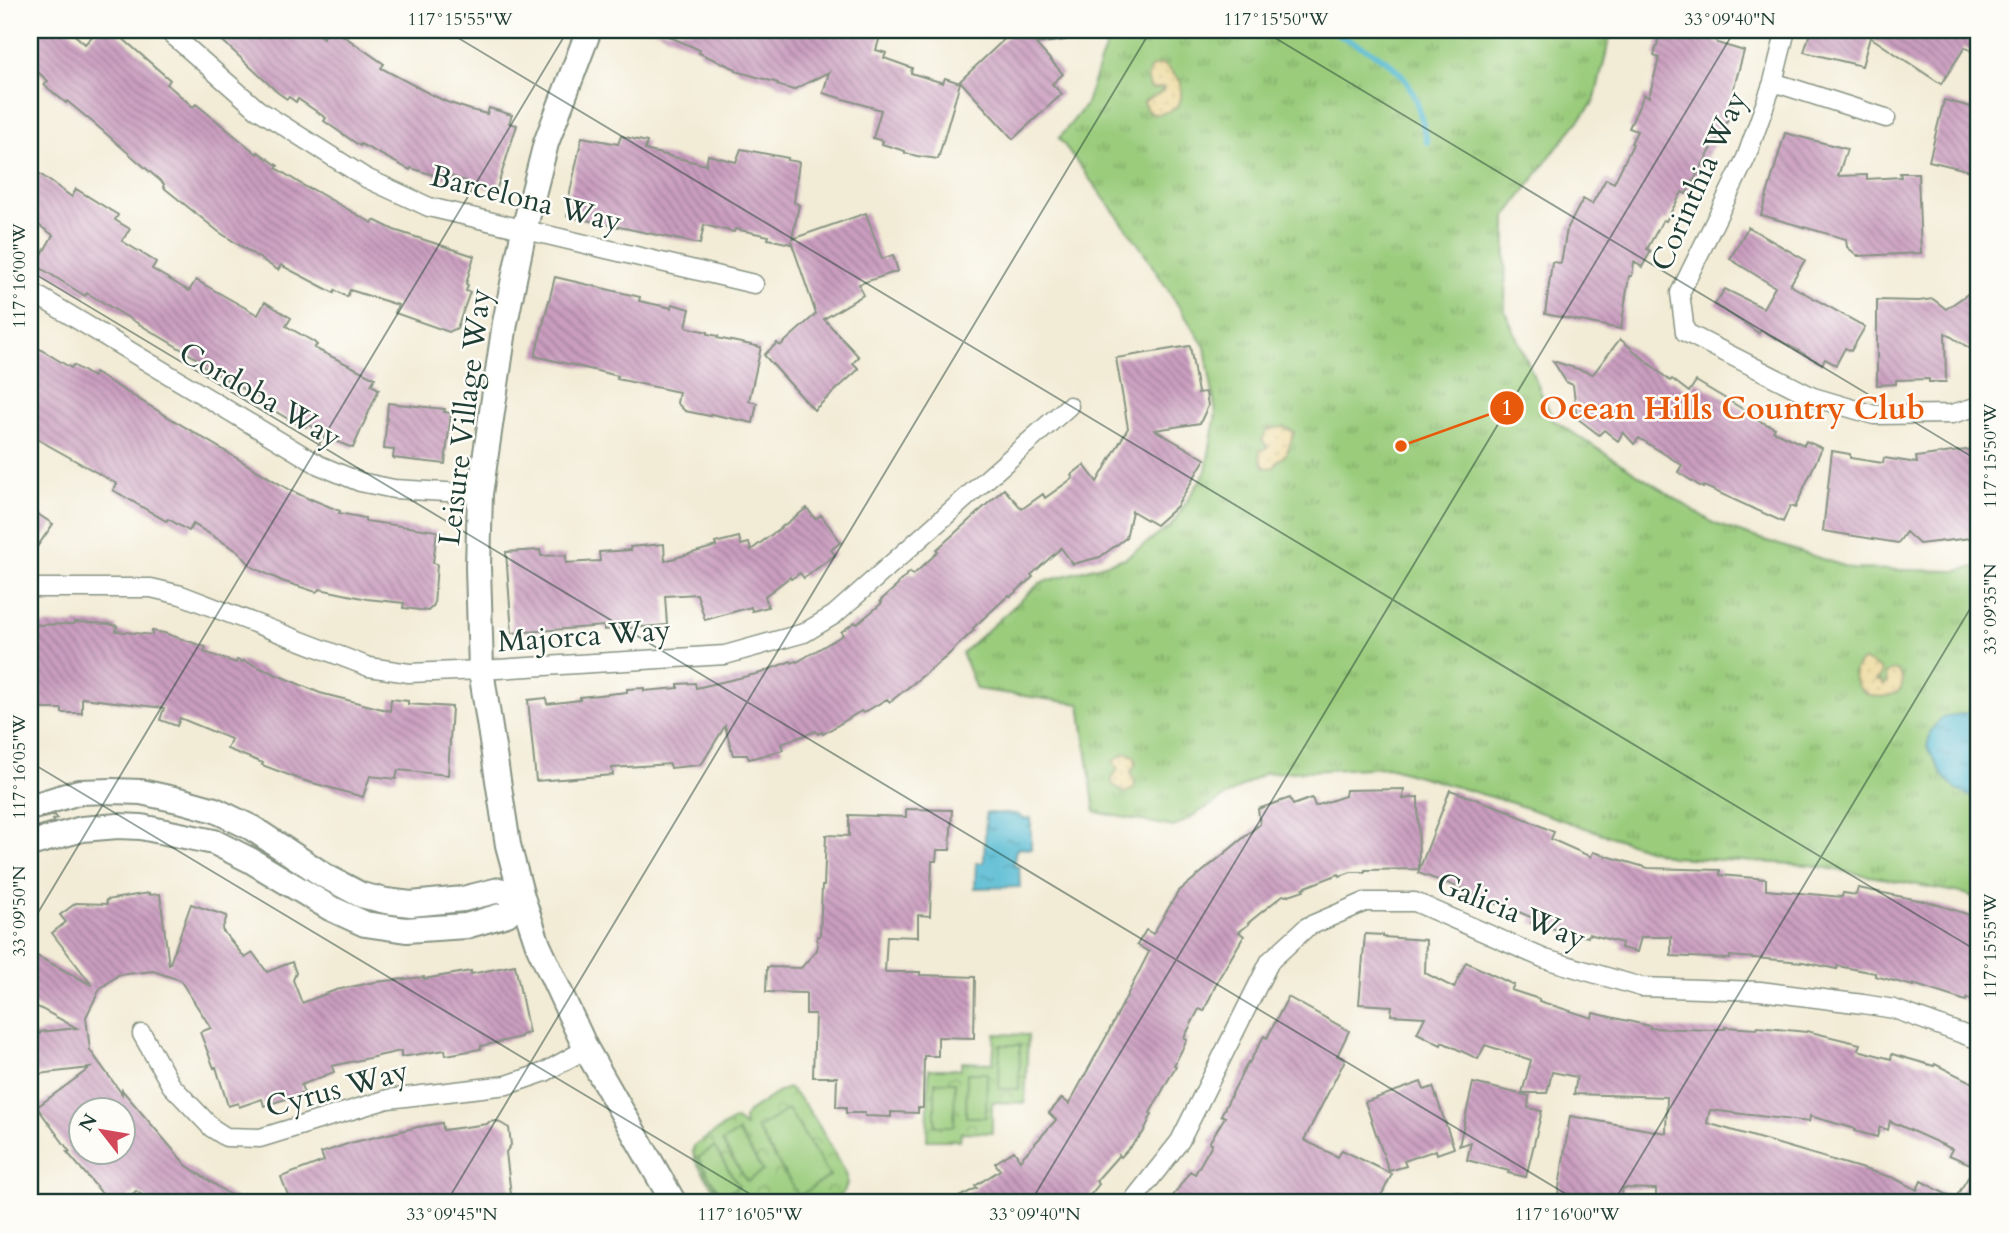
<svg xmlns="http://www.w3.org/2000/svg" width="2009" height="1233" font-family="Cardo,serif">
	<defs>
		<pattern id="grass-tufts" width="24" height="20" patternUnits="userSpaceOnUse" patternTransform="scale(1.75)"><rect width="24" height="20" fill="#9acc7b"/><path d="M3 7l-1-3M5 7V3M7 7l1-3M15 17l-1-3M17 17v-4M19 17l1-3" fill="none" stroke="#7da766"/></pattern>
		<pattern id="sand-dots" width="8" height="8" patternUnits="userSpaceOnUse" patternTransform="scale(1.75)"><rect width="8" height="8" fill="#eeda9e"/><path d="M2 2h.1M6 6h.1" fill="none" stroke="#ccbc89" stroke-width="1.8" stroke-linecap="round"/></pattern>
		<pattern id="park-crowns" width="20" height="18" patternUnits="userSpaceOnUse" patternTransform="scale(1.75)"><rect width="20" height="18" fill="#9acc7b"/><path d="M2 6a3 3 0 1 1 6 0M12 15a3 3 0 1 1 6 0" fill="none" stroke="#7da766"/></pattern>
		<pattern id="water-ripples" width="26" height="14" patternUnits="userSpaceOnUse" patternTransform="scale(1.75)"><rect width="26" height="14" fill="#54bad2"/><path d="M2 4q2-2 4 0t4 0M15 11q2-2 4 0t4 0" fill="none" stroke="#4598ab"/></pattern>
		<pattern id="building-back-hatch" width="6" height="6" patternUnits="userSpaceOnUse" patternTransform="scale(1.75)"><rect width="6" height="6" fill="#ca9dbf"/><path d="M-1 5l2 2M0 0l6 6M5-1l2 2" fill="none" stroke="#a3819c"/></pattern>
	</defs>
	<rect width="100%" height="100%" fill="#fdfcf7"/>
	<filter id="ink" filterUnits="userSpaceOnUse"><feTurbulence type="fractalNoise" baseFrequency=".0143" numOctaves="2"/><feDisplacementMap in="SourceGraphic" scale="14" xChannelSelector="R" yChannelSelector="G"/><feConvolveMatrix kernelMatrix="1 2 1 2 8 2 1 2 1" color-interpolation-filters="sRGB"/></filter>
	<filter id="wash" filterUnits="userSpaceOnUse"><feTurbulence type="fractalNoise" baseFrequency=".00686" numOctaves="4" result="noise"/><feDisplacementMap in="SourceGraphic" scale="28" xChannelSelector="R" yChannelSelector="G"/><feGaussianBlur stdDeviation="1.57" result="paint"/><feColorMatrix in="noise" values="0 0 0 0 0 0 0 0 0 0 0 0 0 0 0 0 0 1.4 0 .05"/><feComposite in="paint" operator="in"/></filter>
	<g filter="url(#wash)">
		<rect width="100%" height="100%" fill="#f2ebd5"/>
		<path fill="url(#grass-tufts)" stroke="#5c8458" stroke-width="2" d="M1113,30H1612L1594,102L1551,155L1506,217L1505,311L1553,420L1715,524L1853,569L1957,571L1979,566V900L1966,894L1810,865L1671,857L1512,803L1388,767L1265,773L1174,827L1095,812L1080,704L976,689L962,653L1040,583L1125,558L1171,526L1206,471L1216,413L1205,347L1139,245L1059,138L1085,106L1101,59Z"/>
		<path fill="url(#sand-dots)" stroke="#868c69" stroke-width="2" d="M1162,64L1169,69L1181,82V98L1178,107C1165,113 1147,122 1144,102C1149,96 1157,96 1163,91V87L1153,89L1150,87C1145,75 1148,65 1162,64Z
			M1284,427L1294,432C1293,436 1288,450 1286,454C1281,460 1278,457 1275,467L1266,468C1260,463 1260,458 1260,450L1268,447L1262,440L1268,429Z
			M1866,661L1880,669L1882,675L1876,680L1881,681L1884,685L1887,682L1886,674C1898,665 1905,676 1901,689C1884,704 1853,697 1854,671L1860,662Z
			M1126,753L1134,756L1136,762C1131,778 1127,765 1135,782L1134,789L1125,793L1112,784V778L1118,769L1113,762L1119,757Z"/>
		<path fill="url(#park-crowns)" stroke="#5c8458" stroke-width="2" d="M995,1034L1028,1035L1025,1103L992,1102V1133L961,1132L960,1140H927L929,1069H961V1062L993,1063Z
			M788,1088C810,1103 832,1150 846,1173C850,1189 842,1196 829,1203H723L695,1160L693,1152L694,1146L732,1121L736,1120L745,1127L744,1119L747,1113L780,1091Z"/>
		<path fill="#9acc7b" stroke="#5c8458" stroke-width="2" d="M1000,1045H1020L1019,1089H999Z
			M967,1073H987L986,1117H966Z
			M935,1082H955L954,1126H935Z
			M788,1109L830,1176L799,1196L757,1129Z
			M738,1132L763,1171L747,1181L722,1142Z
			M714,1147L739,1186L722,1197L698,1158Z"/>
		<path fill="url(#water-ripples)" stroke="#3a7c83" stroke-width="2" d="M1979,710V800L1957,790L1943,776L1927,747L1931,730L1942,718Z
			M986,813L1017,814L1023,819L1031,818V849L1018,848L1015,853L1014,866L1019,867L1020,887L975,888L976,863H982L984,860Z"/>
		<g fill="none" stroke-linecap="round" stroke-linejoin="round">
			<path stroke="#54bad2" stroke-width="6" d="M1331,30C1345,39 1360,45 1374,53C1413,74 1418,103 1427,142"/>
		</g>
		<g id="blocks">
			<path fill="url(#building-back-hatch)" fill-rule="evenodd" d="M30,30H69L85,44L98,30H113L170,80L167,84L193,107L196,104L257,154L258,152L278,166L276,168L309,189L310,188L372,223L374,220L394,230L474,256L466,284L468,285L466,291L470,292L457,328L449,332L395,313L398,305L350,290L347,297L335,290L334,293L281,265L278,270L219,232L163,187L164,184L96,125L67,101L66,103L44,85L48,81L30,65Z
				M211,30H313L323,38L329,30H335L384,64L381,68L430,94L447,102L471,110L487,114L489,108L512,115L509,123L517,125L496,191L447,175L446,179L411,168L410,170L361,144L360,146L324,121L326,118L298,99L296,102L289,97L287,99L277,92Z
				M654,30H882L876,50L886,53L884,58L912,68L911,73L943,83L945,78L960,83L938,159L917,156L905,153V151L882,144L883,141L873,138L881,110L823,93L829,72L793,90L777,85L778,83L736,71V69L699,53L700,50Z
				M1014,30H1065L1066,40L1036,44L1063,74L1052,84L1062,94L1013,139L960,81Z
				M1661,30H1680L1715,39L1717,43L1744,51L1731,98H1734L1727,121L1686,194L1682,192L1666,221L1663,220L1647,249L1651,251L1642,267L1634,262L1632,276H1629L1621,329L1545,314L1552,262L1561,263L1567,229L1583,199L1592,204L1606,179L1614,183L1633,144L1631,143L1637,131L1629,128L1644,95L1649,97L1659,58L1654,56Z
				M1811,30H1979V56L1965,47L1941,84L1870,37L1862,66L1804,52Z
				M1944,100L1979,109V173L1929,161Z
				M1785,133L1847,149L1838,176L1867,175V179L1901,177L1900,173H1918L1921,253L1858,256L1847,247L1846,239L1761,215Z
				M621,136L647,142L645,150L706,165L708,155L736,162L741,149L788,158L787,160L799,162L794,202L799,205L792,239L866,213L882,259L893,255L898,271L859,284L863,295L824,319L859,357L853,363L859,369L814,410L764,355L777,343L780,346L816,314L791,241V244L768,239L769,236L735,229L734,232L704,225L700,244L567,216L572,198L569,197L582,137L618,144Z
				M30,167L72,197L76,189L118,215L115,220L130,229L122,241L156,262L152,269L189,291L196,280L258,315L265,302L291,318L286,326L314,342L317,345L314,348L375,378L371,385L379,389L353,448L337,442L339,438L307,424L306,427L290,420L268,407L269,406L261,401L262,400L205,367L198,362L199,360L87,293L85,296L36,265L53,235L30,219Z
				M1748,227L1805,260L1790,285L1865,327L1851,351L1845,348L1836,365L1825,359L1822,364L1761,330L1759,333L1715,304L1725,289L1763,308L1775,287L1730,259Z
				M555,277L640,297L639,301L672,308V304L690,309L686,327L708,332V334L718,336L717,338L761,347L749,401L757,403L753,423L711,414L710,416L685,411L677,403L679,392L617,379L618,376L535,356Z
				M1972,291L1979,302V354L1945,333L1946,382H1929V379L1896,380V384L1877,385V300L1919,301L1933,299L1946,309Z
				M1620,339L1670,381L1672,379L1689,392L1696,381L1746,411L1744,414L1775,428L1773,431L1804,445L1806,441L1822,448L1795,508L1790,506L1783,522L1704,486L1703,488L1678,472L1682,465L1639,438L1634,444L1623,432L1618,441L1604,430L1599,435L1577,418L1573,385L1566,382L1553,361L1593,374Z
				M30,343L71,368L73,365L93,377L95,373L288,489L311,500V499L340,511L339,513L365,518V521L437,531L433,563L437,564L434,605L428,611L403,608L404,603L367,599L320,589L316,592L282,581L252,567L239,552L193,524L189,531L168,519L166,521L113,490L117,484L30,435Z
				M1190,346L1198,393L1206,392L1208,406L1200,423L1155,430L1205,459L1177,506L1156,525L1132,511L1126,538L1100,557L1073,564L1061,548L1031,575L1033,577L1011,596L1009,595L973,628L974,630L946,657L890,702L887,699L863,713L861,711L823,734L822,732L818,734L816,731L781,744L783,750L749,759L747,755H733L725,726L703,762L699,765L671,768L670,764L612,768L613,775L536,781L528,700L546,698L547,704L580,700V697L627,692V689L644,688V691L678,688V684L695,683L696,688L765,672V671L791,661L792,663L796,661L797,662L843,635L841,632L855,622L857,624L882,603L880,601L898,585L897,584L910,572L913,575L938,552L936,550L1004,489L1022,509L1043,494L1045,498L1073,478L1071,475L1084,465L1097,482L1128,428L1116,358Z
				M388,403L445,409L444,412L451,413L445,464L393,458L394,450L384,449Z
				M1974,449L1977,476L1979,477V537L1919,544L1906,532L1898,543L1823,531L1832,451L1850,454V458L1883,463L1884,458L1917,463L1916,457Z
				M807,508L815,519L821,515L841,542L831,550L835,555L804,578L800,573L791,579L790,577L765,596L768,607L752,611L751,607L705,620L697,594L665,596L667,625L604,630V626L512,633L506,552L540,550L541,556L566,555V563L600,561L599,552L631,550L630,547L664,544L665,561L716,546L715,543L739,537L741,545L749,543L751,550Z
				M30,509L53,524L30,557Z
				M75,622L109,624L117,626L116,631L152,635V631L164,633L206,647L204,652L236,663L237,660L244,662V661L320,693L390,711L391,699L408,701V704L452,707L448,775L398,770L396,779L370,776L363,797L302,780L262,765L263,763L227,749L231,739L180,718L177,726L160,720L164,708L82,698V713H62V709H30V625L74,624Z
				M1404,789L1403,799L1418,797L1419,869L1365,870V872H1351L1340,876L1339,874L1303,888L1304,890L1286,896L1283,895L1248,923L1249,924L1239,932L1244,936L1219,978L1204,1011L1199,1009L1184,1038L1187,1040L1174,1065L1176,1066L1150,1113L1152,1114L1143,1133L1121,1157L1119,1155L1096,1181L1099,1184L1084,1203H947L977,1188L975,1186L1000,1170L995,1163L1014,1151L1020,1160L1056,1120L1049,1113L1062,1098L1069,1104L1107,1035L1149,952L1137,945L1146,930L1153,934L1178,892L1260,824L1258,809L1290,798L1293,805L1312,798L1315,806L1345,796L1346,790Z
				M1450,790L1512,812V813L1554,832L1551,839L1591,857L1593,852L1648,868L1720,870V875L1766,879V890L1842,897L1843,893L1856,895L1858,888L1923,901V900L1979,918V1005L1967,998L1966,1001L1913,984V986L1875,976V973L1838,966L1837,969L1803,962L1730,956V959L1671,956V937H1641L1637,952L1621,948L1622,943L1589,934L1588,937L1531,923L1533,918L1498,903L1497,904L1466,892L1467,890L1418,873Z
				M906,809L952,810L950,850H937L936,861H932L930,916L918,915V937L887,936L885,972H920V975L975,977L974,1038L938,1037V1056H924L923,1108H918V1113L891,1112V1117L865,1116V1113H846V1107H836L837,1077H813L815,1014H806V993L766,992L767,967L801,968L817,950V936H820L822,886H824L826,835L849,836V815L906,817Z
				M55,815L57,818L53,820L54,822L32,828L30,824V821Z
				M149,893V895L160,894L169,966L191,904L227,916L222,930L245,958L253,953L267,972L292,962L296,973L293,980L302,1003L336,990L375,982L424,977V979L471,971V974L515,965L529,1033L521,1035V1037L481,1046V1049L446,1055L445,1050L401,1057V1051L332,1066L334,1072L301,1085L304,1093L264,1106L262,1099L239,1107L238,1103L228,1106L216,1067L214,1068L200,1032L211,1028L180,980L153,971L118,975L100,989L86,1017L90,1050L122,1094V1090L186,1165L242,1203H153L136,1191L122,1203H110L67,1152H70L37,1107L90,1068L30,1075V1035L40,1034V1032L77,1028L30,1003V966L35,955L92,985L52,933L66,922L60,915L76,903L107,904L106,900ZM80,1110H122V1152H80Z
				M1365,934L1383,935V937L1426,940L1425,973L1454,988L1466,962L1514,985L1511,990L1539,999V1001L1592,1018L1593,1013L1650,1026V1028L1716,1030V1029H1725V1027L1757,1029L1758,1027L1806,1032L1807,1031L1860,1044L1858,1050L1891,1059L1892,1054L1934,1066L1935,1064L1979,1086V1203H1656V1189L1623,1188L1620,1203H1566L1557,1201L1570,1116L1666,1133L1667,1097L1574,1094L1577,1077L1552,1072L1547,1093H1522L1531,1060L1485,1045L1478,1059L1442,1042L1441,1045L1417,1033L1425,1017L1391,1015L1392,1006L1359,1004ZM1710,1110L1809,1122L1810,1116L1856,1129L1855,1131L1877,1137L1880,1127L1888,1130L1890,1121L1952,1149L1949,1155L1975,1166L1955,1199L1921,1181L1917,1190L1894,1178L1707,1123Z
				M1288,997L1349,1031L1337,1056L1345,1060L1304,1140L1338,1157L1342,1150L1392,1174L1384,1190L1377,1203H1182L1173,1196L1190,1171L1195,1174L1212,1144L1209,1143L1225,1117L1221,1115L1248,1062L1249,1063L1264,1036L1267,1038Z
				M1421,1082L1424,1090L1433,1087L1454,1148L1437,1154L1436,1150L1404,1161L1406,1166L1389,1171L1365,1102Z
				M1473,1083L1529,1096L1528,1108L1542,1111L1526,1177L1508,1173L1509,1171L1467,1160L1471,1142L1459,1146Z
				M497,1121L509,1128L511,1145L506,1152L511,1195L453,1203H291L281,1177L324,1161L321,1153L350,1143L418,1127L442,1123L443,1130L487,1124L489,1122Z"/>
		</g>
	</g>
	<g filter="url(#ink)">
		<use href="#blocks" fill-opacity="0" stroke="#889484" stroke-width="2"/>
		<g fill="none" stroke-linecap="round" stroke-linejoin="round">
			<defs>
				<path id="street" d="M167,30L257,109L366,178L429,207L754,284
					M1786,30L1773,82L1746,158L1680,293L1685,332L1813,397L1874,415L1952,414L1979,406
					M1773,82L1886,118
					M30,291L319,465L360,482L394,489L480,494
					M30,588H151L181,595L369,667L409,673L481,670L725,655L804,633L834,615L1069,406
					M142,1034L171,1085L212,1128L226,1137L260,1138L388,1099L507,1085L545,1072L586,1049
					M1131,1203L1180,1141L1270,961L1307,927L1365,902H1415L1545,959L1641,987L1760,991L1863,1004L1894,1009L1979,1040
					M1449,1203L1455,1201L1461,1203"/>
				<path id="secondary" d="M589,30L546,143L524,230L505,323L480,494L478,567L481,670L508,845L522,897L538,945L586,1049L674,1203
					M30,807L79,792L112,791L141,792L183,801L215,810L252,828L325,876L361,895L386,901L411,904L463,899L499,890L522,897L507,914L466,926L406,930L365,924L330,908L250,860L214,842L141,827L118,826L82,829L30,844"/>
			</defs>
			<use href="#street" stroke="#889484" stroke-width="21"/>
			<use href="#secondary" stroke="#889484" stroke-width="28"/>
			<use href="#street" stroke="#fff" stroke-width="18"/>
			<use href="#secondary" stroke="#fff" stroke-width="24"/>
		</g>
	</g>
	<path fill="none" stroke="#1f3d34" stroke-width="2" stroke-opacity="0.45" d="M445,30L1979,952M1262,30L1979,461M30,271L1581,1203M30,762L765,1203M30,926L568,30M446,1203L1151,30M1030,1203L1735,30M1613,1203L1979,594"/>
	<g text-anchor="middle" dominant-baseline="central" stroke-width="5" stroke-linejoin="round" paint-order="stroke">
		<g font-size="30" fill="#1f3d34" stroke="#fdfcf7">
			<text transform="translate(1699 181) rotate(-66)">Corinthia Way</text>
			<text transform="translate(526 199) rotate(14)">Barcelona Way</text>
			<text transform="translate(260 395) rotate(30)">Cordoba Way</text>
			<text transform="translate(465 417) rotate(-83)">Leisure Village Way</text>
			<text transform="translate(584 636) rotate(-4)">Majorca Way</text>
			<text transform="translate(1511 911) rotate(22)">Galicia Way</text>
			<text transform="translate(337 1089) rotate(-15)">Cyrus Way</text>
		</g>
	</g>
	<path fill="none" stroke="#e8590c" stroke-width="2.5" d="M1401 446L1507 408"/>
	<g fill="#e8590c" stroke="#fdfcf7" stroke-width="2.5">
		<circle cx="1401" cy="446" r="7"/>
		<circle cx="1507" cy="408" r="18"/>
	</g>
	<g font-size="21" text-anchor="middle" font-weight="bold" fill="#fff">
		<text x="1507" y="415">1</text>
	</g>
	<g font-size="32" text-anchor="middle" font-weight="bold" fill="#e8590c" stroke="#fdfcf7" stroke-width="5" stroke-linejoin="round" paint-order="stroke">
		<text x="1732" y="419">Ocean Hills Country Club</text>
	</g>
	<rect width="2009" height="1233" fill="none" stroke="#fdfcf7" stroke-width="77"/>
	<g transform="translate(102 1131) rotate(301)"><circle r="33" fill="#fdfcf7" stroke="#a4b0a9" stroke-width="2"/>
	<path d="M0-5L12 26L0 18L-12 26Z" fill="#d1495b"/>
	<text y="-10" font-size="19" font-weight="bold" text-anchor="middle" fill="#1f3d34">N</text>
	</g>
	<rect x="38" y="38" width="1932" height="1156" fill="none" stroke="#1f3d34" stroke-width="2.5"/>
	<g font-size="18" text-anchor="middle" fill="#1f3d34">
		<text x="460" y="25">117°15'55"W</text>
		<text x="1276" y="25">117°15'50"W</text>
		<text x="1730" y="25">33°09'40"N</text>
		<text transform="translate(19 276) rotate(-90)" y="6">117°16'00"W</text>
		<text transform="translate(1990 456) rotate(-90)" y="6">117°15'50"W</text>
		<text transform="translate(1990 609) rotate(-90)" y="6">33°09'35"N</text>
		<text transform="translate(19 767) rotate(-90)" y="6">117°16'05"W</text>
		<text transform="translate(19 911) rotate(-90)" y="6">33°09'50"N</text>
		<text transform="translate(1990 946) rotate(-90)" y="6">117°15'55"W</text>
		<text x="452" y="1220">33°09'45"N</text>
		<text x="750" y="1220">117°16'05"W</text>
		<text x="1035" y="1220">33°09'40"N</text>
		<text x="1567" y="1220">117°16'00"W</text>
	</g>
</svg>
